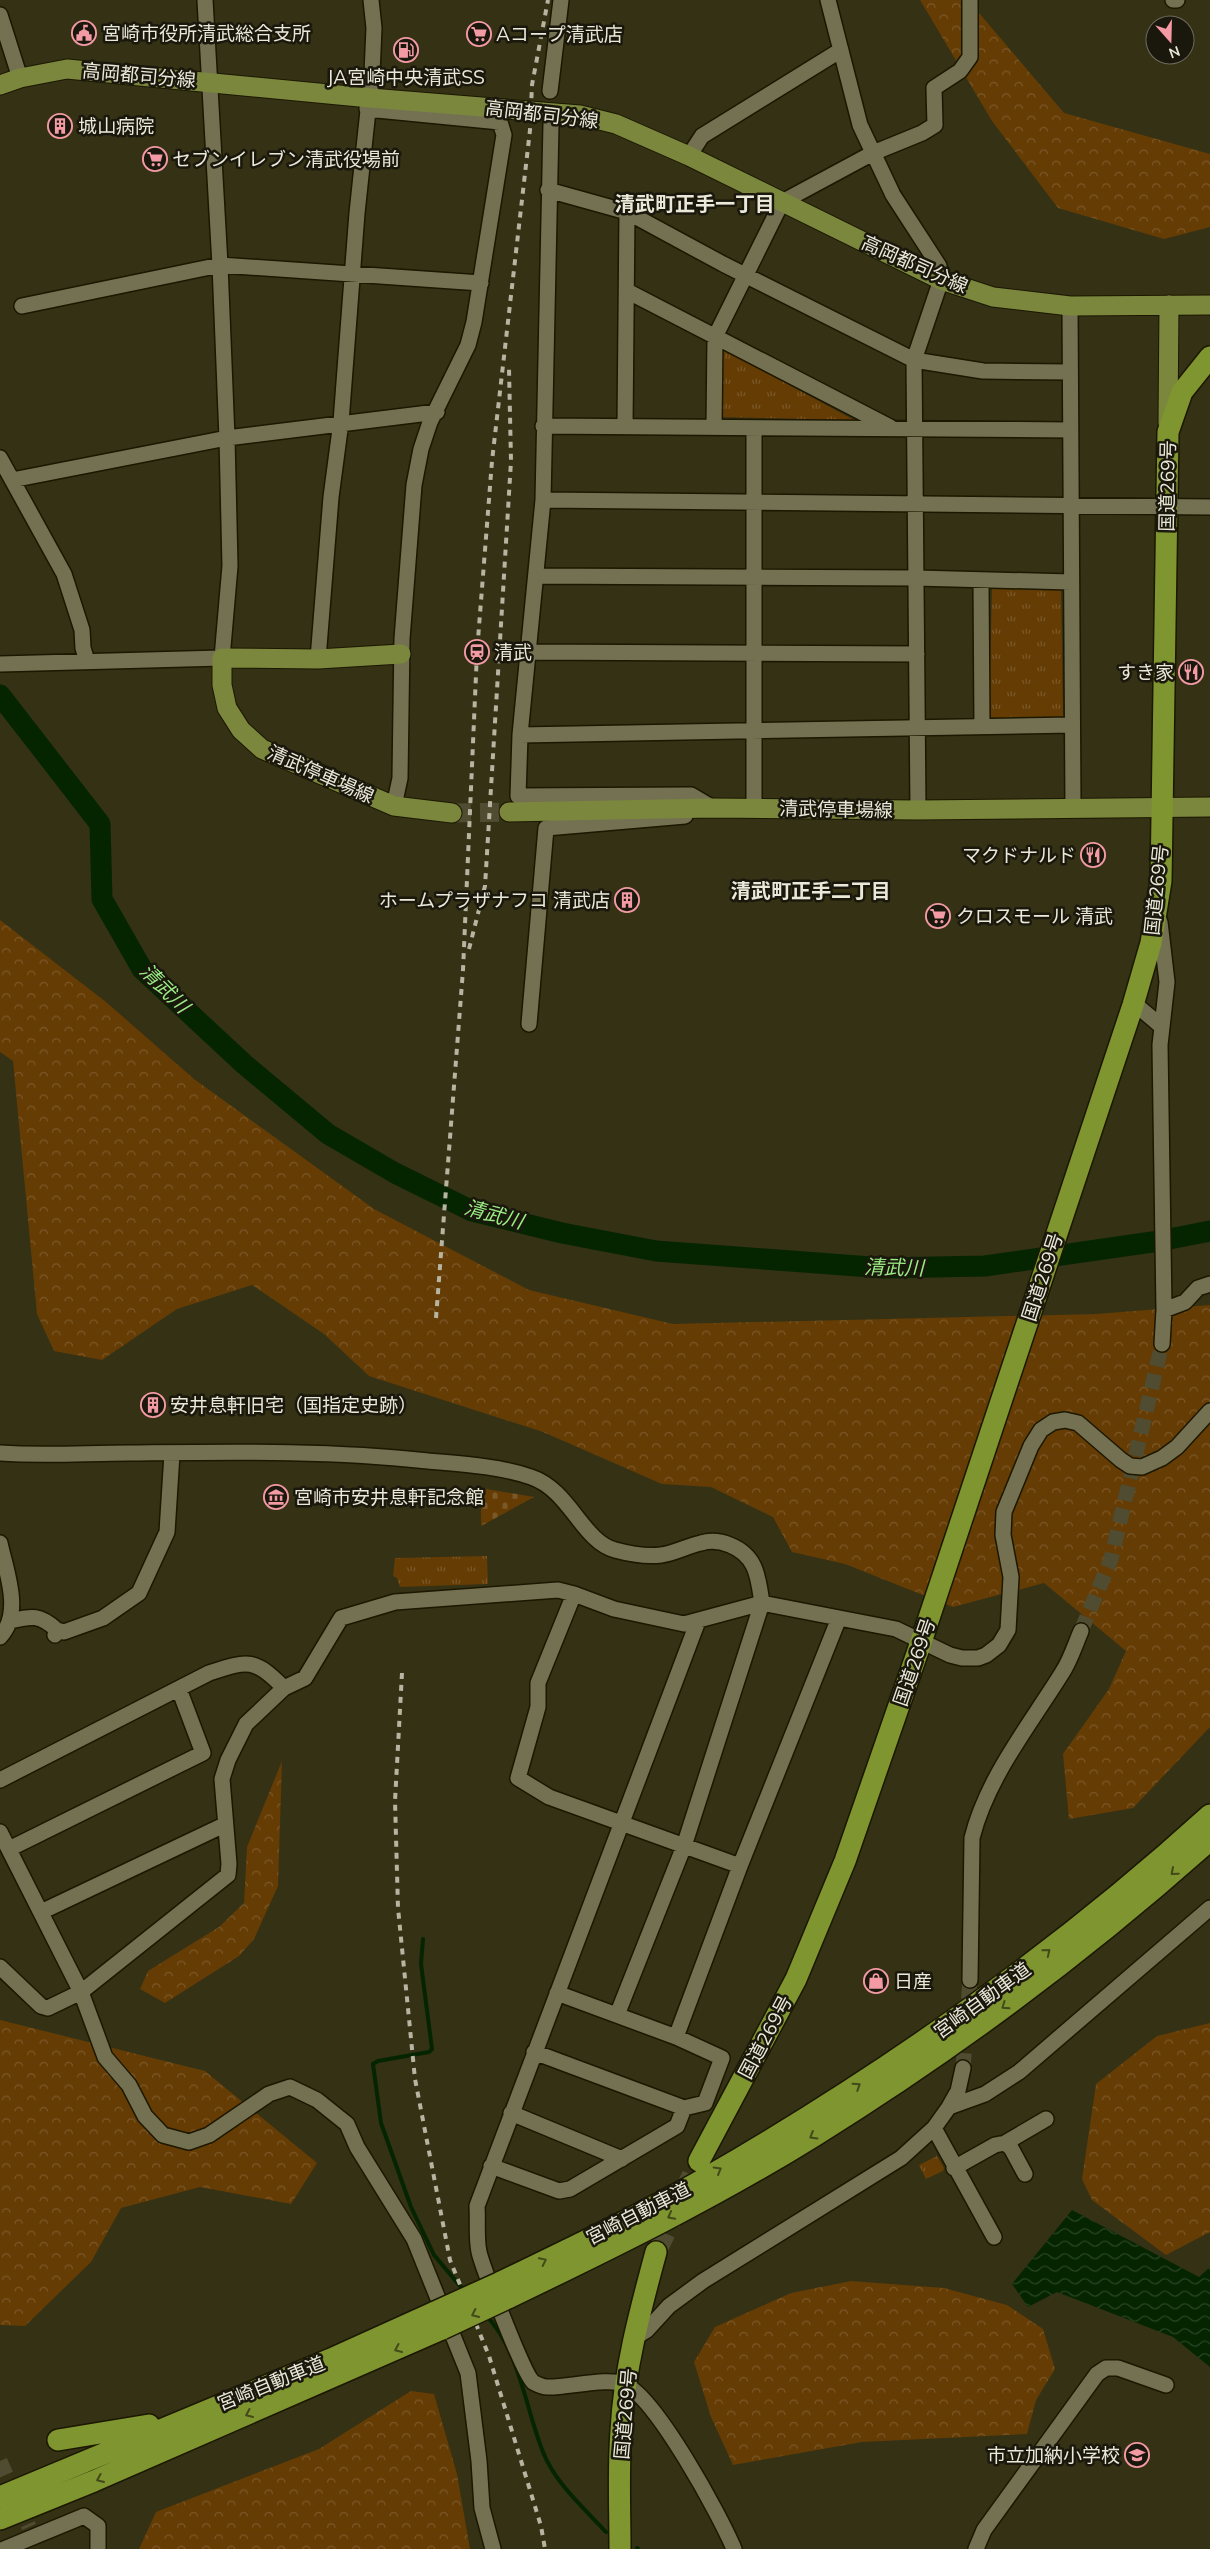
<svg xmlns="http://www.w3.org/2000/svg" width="1210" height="2549" font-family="Mulish,'Noto Sans JP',sans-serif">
	<defs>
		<pattern id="forest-crowns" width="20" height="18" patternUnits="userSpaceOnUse" patternTransform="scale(1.25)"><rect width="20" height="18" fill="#653c04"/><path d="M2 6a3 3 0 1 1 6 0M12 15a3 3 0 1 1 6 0" fill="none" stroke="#7b5828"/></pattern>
		<pattern id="cemetery-stones" width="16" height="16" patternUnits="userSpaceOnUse" patternTransform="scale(1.25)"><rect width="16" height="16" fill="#653c04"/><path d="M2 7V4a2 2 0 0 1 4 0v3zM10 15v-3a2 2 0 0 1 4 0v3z" fill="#7b5828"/></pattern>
		<pattern id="park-tufts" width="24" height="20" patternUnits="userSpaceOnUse" patternTransform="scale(1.25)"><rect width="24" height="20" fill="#653c04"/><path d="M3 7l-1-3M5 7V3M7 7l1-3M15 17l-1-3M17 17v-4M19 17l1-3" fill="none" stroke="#7b5828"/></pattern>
		<pattern id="water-waves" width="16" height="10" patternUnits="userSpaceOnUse" patternTransform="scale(1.25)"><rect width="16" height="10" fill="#052500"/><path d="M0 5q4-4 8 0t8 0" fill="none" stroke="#2a4524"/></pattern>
	</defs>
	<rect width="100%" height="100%" fill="#343115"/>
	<path fill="url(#forest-crowns)" d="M920,0H968L1064,113L1210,154V227L1164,239L1058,208L992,121Z
		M0,920L106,1002L194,1079L374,1209L529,1290L673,1324L1096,1314L1210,1305V1727L1133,1808L1069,1819L1063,1754L1109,1689L1126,1651L1044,1583L953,1607L845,1564L792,1552L773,1517L711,1487L662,1484L543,1432L369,1376L324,1334L252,1285L177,1309L102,1360L54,1351L37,1314L13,1061L0,1052Z
		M282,1761L278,1886L254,1939L239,1956L165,2003L140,1989L148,1971L219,1927L244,1903L247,1847Z
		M0,2020L205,2071L317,2163L291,2204L200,2187L121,2208L91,2262L25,2326L0,2325Z
		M1210,2023V2232L1166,2255L1092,2200L1082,2179L1096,2084L1157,2036Z
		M851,2281L944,2288L1007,2305L1043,2329L1055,2369L1036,2400L1027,2434L862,2442L733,2465L711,2417L694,2362L715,2327L791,2293Z
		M411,2391L434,2394L457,2474L470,2549H139L156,2512L319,2449Z"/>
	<path fill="url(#cemetery-stones)" d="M481,1488L534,1497L481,1526Z"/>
	<path fill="url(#park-tufts)" d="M723,349L854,420L722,417Z
		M1061,587L1063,717L989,719L992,588Z
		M487,1556L488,1584L400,1587L397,1578L393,1576L395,1558Z
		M937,2156L944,2168L943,2171L926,2179L919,2165Z"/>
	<path fill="url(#water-waves)" d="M1072,2210L1199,2277L1210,2267V2367L1173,2337L1057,2292L1028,2307L1012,2284Z"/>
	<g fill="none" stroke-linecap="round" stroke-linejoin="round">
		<path stroke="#052500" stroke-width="4" d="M423,1939L421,1964L432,2049L429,2052L378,2061L373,2064L381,2123L411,2207L434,2255L465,2292
			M486,2315C520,2352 525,2407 543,2452C555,2483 584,2508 606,2532
			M637,2548L638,2549"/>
		<path stroke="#052500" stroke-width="21" d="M0,695L100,824L102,899L142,969L244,1064L328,1134L395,1173L472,1211L562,1233L656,1251L884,1268L985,1266L1159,1241L1210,1231"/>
		<path stroke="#4f4c32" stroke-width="15" stroke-dasharray="15 8" stroke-linecap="butt" d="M1081,1631L1111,1559L1162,1344
			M963,2068L970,1980
			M0,2461L29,2527"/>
		<path stroke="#4f4c32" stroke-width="19" stroke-dasharray="19 9" stroke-linecap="butt" d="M452,813L509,812"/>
		<path stroke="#4f4c32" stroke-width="21" stroke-dasharray="21 11" stroke-linecap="butt" d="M656,2252L699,2161"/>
		<defs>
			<path id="minor" d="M828,0L860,125L893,195L939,266L941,280L914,360L918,810
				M1173,0H1177
				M0,15L20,78
				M550,91L561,0
				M367,109L500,122L504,135L474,322L468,345L430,422L421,449L414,485L402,639L400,778L394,806
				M551,124L543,500L520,735L518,796L691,795L713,808
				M689,156L702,136L841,50
				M548,190L627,212L723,264L914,360L983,371L1070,372
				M627,291L890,427
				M22,306L220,265L481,283
				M1070,306L1073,808
				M543,426L1070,430
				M625,427L627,212
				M714,427L715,337L782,202L873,153L922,133L935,125L934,88L960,71L970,57V0
				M0,458L64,574L82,630L83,648L87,661
				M12,480L227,438L437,412
				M543,500L1210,507
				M536,576L916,578L1071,582
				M981,580L982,727
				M528,652L917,654
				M318,659L331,497L341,422L357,213L372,73L374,28L371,0
				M0,664L222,658L230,566L227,438L220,265L205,0
				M520,735L1072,725
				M754,808V428
				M1160,922L1167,982L1160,1045L1164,1310L1162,1344
				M1133,1005L1135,1004L1161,1026
				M529,1024L546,828L685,816
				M1164,1310L1185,1302L1198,1288L1210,1284
				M0,1453C44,1456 86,1453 130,1453C229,1452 329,1450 428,1461C462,1464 499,1466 531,1477C570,1490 582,1541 615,1550C630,1554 645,1557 661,1555C675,1553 687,1546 701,1543C711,1540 720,1541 730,1545C757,1556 758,1577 762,1603L684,1846L617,2015
				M0,1543C6,1571 23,1613 0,1637
				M574,1594L538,1683V1707L518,1778L549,1797L740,1866
				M10,1621C32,1616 39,1614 57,1630L55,1635
				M698,1621L477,2206C478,2221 476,2238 479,2252C483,2268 524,2375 533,2382C536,2384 543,2387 547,2387C567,2388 610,2376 626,2385C657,2400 720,2515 734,2549
				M57,1630L64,1632L103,1618L139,1593L167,1532L172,1454
				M0,1780L209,1673C249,1660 254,1658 284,1688
				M0,1832L81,1992L105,2057L129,2085L145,2116L163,2135L189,2142L209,2135L269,2094L290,2087L317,2100L347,2124L357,2147L414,2239L468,2373L479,2461L482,2508L493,2549
				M9,1849L203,1753L179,1689
				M41,1912L224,1825
				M0,1967L41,2006L48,2008L81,1992L228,1875L229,1864L222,1779L228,1760L246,1724L284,1688L305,1678L341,1618L395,1602L558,1590L574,1594L614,1609L684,1624L762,1603L896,1629L950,1655L962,1658H978L986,1655L999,1645L1008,1630L1011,1577L1003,1535L1004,1512L1031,1446L1041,1430L1053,1422L1065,1420L1078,1423L1121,1460L1130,1466L1142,1467L1162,1458L1177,1447L1210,1411
				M970,1980L972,1838C987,1778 1029,1726 1062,1673C1070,1661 1075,1645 1081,1631
				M676,2037L740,1866L839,1618
				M534,2052L684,2108
				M949,2107L985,2094L1019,2072L1210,1908
				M511,2113L622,2159
				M934,2128L994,2237
				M1005,2143L1046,2119
				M491,2166L559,2191L570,2189L677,2126L684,2108L705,2103L722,2058L676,2037L557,1993
				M954,2168L995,2145L1005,2143L1011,2148L1025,2174
				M634,2338L647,2330L669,2306L703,2281L901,2158L934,2128L949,2107L958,2091L963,2068
				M4,2549L84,2516L98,2526V2549
				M976,2549L984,2530L1097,2374L1106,2368H1118L1166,2385"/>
			<path id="major" d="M0,85L20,78L67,69L370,98L580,115L616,124L689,156L941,280L993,297L1070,306L1210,305
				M1168,423L1169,305
				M401,654L318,659L222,658V685L227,708L241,730L262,749L394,806L452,813
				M509,812L713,808L918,810L1210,807"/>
			<path id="highway" d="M699,2161L796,1979L845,1861L921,1642L1133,1005L1151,943L1161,881L1168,432L1182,392L1210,357
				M499,2283C569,2249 639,2216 706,2178C886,2074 1056,1955 1210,1815
				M508,2298C612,2248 716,2197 814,2136C954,2049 1087,1950 1210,1840
				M58,2440L149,2425
				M0,2497L331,2359L435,2312
				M0,2519L94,2481L442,2329
				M620,2549C620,2510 618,2470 621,2431C624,2370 640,2311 656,2252"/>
		</defs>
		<use href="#minor" stroke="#1c1800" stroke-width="18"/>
		<use href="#major" stroke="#1c1800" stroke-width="21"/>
		<use href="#highway" stroke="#1c1800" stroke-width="24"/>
		<use href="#minor" stroke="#747153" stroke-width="15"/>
		<use href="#major" stroke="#7b873d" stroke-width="19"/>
		<use href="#highway" stroke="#7f952f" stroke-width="21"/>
		<path stroke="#b7b4a1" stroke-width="4" stroke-dasharray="6 6" stroke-linecap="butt" d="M469,949L485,886L511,461L509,369
			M436,1318L463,970L477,652L492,461L530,130L532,85L548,0
			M402,1673L395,1801L398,1908L415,2079L450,2260L489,2356L541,2526L545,2549"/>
		<defs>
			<path id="highway-bridge" d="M435,2312L499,2283
				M442,2329L508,2298"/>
		</defs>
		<use href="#highway-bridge" stroke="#1c1800" stroke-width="24" stroke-linecap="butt"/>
		<use href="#highway-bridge" stroke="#7f952f" stroke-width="21"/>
	</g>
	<defs><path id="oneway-chevron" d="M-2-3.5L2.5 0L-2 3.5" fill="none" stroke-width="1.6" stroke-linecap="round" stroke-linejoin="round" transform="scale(1.25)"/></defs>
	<g stroke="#424a1a">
		<use href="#oneway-chevron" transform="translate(1174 1872) rotate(139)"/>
		<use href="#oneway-chevron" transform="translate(1047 1952) rotate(-39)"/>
		<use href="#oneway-chevron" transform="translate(1005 2006) rotate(145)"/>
		<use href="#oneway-chevron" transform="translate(857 2086) rotate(-33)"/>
		<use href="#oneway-chevron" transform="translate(813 2136) rotate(149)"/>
		<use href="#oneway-chevron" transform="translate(718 2170) rotate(-30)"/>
		<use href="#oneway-chevron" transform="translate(671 2216) rotate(152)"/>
		<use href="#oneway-chevron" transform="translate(543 2261) rotate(-26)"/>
		<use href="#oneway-chevron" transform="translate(475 2314) rotate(155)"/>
		<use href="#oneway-chevron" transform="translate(398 2349) rotate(156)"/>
		<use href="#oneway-chevron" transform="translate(249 2414) rotate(156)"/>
		<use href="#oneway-chevron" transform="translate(100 2479) rotate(157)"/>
	</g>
	<defs>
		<symbol id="civic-ring" viewBox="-11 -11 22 22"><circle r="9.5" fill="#1a180c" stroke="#f49aa5" stroke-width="1.5"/><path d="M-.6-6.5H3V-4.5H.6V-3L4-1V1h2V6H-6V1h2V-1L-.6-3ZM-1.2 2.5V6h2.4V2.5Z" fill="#f49aa5"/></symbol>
		<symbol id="supermarket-ring" viewBox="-11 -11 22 22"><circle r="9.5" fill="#1a180c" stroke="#f49aa5" stroke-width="1.5"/><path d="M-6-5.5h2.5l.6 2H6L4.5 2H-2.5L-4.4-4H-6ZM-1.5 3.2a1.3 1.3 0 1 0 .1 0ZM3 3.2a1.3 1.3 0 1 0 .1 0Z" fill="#f49aa5"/></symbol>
		<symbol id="fuel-ring" viewBox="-11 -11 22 22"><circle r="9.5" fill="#1a180c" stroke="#f49aa5" stroke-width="1.5"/><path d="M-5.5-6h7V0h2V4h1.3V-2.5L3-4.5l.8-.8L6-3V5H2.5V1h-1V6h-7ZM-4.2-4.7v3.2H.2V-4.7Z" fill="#f49aa5"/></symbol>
		<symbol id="building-ring" viewBox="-11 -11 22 22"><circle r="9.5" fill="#1a180c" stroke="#f49aa5" stroke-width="1.5"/><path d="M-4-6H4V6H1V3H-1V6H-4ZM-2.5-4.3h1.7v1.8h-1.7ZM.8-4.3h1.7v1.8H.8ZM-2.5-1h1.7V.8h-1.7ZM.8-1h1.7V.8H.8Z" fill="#f49aa5"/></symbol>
		<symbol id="station-ring" viewBox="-11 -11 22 22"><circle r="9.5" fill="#1a180c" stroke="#f49aa5" stroke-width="1.5"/><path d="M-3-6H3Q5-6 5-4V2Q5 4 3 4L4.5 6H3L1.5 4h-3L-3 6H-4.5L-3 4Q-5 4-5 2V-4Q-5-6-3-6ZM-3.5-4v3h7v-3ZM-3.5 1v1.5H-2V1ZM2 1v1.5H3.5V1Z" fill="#f49aa5"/></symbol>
		<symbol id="restaurant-ring" viewBox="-11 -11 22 22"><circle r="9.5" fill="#1a180c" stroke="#f49aa5" stroke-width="1.5"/><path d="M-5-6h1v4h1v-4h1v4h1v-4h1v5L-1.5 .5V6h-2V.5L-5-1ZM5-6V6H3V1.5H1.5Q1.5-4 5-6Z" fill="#f49aa5"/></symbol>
		<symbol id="museum-ring" viewBox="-11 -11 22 22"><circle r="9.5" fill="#1a180c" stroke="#f49aa5" stroke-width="1.5"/><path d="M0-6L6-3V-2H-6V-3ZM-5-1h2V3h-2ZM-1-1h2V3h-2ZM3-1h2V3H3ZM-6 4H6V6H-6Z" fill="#f49aa5"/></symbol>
		<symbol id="shop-ring" viewBox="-11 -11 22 22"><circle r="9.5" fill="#1a180c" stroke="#f49aa5" stroke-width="1.5"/><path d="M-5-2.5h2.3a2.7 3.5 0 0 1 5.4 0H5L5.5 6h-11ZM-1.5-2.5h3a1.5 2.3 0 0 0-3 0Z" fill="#f49aa5"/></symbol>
		<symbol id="school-ring" viewBox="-11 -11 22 22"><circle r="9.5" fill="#1a180c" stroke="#f49aa5" stroke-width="1.5"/><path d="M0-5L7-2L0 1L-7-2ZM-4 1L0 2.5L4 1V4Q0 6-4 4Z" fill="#f49aa5"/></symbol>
	</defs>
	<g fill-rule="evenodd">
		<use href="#civic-ring" x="70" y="19" width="28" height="28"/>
		<use href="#supermarket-ring" x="465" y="20" width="28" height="28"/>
		<use href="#fuel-ring" x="392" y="36" width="28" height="28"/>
		<use href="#building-ring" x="46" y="112" width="28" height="28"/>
		<use href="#supermarket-ring" x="141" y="145" width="28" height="28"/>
		<use href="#station-ring" x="463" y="638" width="28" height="28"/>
		<use href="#restaurant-ring" x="1177" y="658" width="28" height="28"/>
		<use href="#restaurant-ring" x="1079" y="841" width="28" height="28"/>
		<use href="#building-ring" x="613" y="886" width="28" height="28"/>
		<use href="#supermarket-ring" x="924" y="902" width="28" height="28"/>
		<use href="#building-ring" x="139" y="1391" width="28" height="28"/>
		<use href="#museum-ring" x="262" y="1483" width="28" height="28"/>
		<use href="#shop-ring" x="862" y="1967" width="28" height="28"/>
		<use href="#school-ring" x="1123" y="2441" width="28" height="28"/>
	</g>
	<g text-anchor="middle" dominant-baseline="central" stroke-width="5" stroke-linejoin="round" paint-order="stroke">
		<g font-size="19" fill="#eae8d8" stroke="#1a180c" text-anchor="start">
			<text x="102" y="33">宮崎市役所清武総合支所</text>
			<text x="496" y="34">Aコープ清武店</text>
			<text x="406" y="77" text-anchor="middle">JA宮崎中央清武SS</text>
			<text x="78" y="126">城山病院</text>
			<text x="172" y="159">セブンイレブン清武役場前</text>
			<text x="494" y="652">清武</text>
			<text x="1174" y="672" text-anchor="end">すき家</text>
			<text x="1076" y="855" text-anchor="end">マクドナルド</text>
			<text x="610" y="900" text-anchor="end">ホームプラザナフコ 清武店</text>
			<text x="956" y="916">クロスモール 清武</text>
			<text x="170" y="1405">安井息軒旧宅（国指定史跡）</text>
			<text x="294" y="1497">宮崎市安井息軒記念館</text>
			<text x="894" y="1981">日産</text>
			<text x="1120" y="2455" text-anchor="end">市立加納小学校</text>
		</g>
		<g font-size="19" fill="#eae8d8" stroke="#1a180c">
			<text transform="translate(139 75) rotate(5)">高岡都司分線</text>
			<text transform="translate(542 114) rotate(7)">高岡都司分線</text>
			<text transform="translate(915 264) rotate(24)">高岡都司分線</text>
			<text transform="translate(1167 486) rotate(-89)">国道269号</text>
			<text transform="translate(321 774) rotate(24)">清武停車場線</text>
			<text transform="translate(836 809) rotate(1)">清武停車場線</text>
			<text transform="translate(1156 890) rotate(-84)">国道269号</text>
			<text transform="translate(1042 1277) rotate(-72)">国道269号</text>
			<text transform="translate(914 1662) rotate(-71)">国道269号</text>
			<text transform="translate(982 2000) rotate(-36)">宮崎自動車道</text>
			<text transform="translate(765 2037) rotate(-62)">国道269号</text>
			<text transform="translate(638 2213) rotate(-27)">宮崎自動車道</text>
			<text transform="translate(271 2383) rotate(-22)">宮崎自動車道</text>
			<text transform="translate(625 2414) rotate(-85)">国道269号</text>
		</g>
		<g font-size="20" font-weight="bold" fill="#eae8d8" stroke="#1a180c">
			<text x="695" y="203">清武町正手一丁目</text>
			<text x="811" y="890">清武町正手二丁目</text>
		</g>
		<g font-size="20" font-style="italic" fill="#9aeb84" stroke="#1a180c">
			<text transform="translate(165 988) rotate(45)">清武川</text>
			<text transform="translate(494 1214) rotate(15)">清武川</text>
			<text transform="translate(894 1267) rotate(1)">清武川</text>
		</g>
	</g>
	<g transform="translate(1170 40) rotate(160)"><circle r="24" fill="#1a180c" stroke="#6d6b5e"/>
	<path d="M0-4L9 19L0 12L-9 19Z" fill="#f49aa5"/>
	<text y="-8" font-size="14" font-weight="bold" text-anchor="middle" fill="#eae8d8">N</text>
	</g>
</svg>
